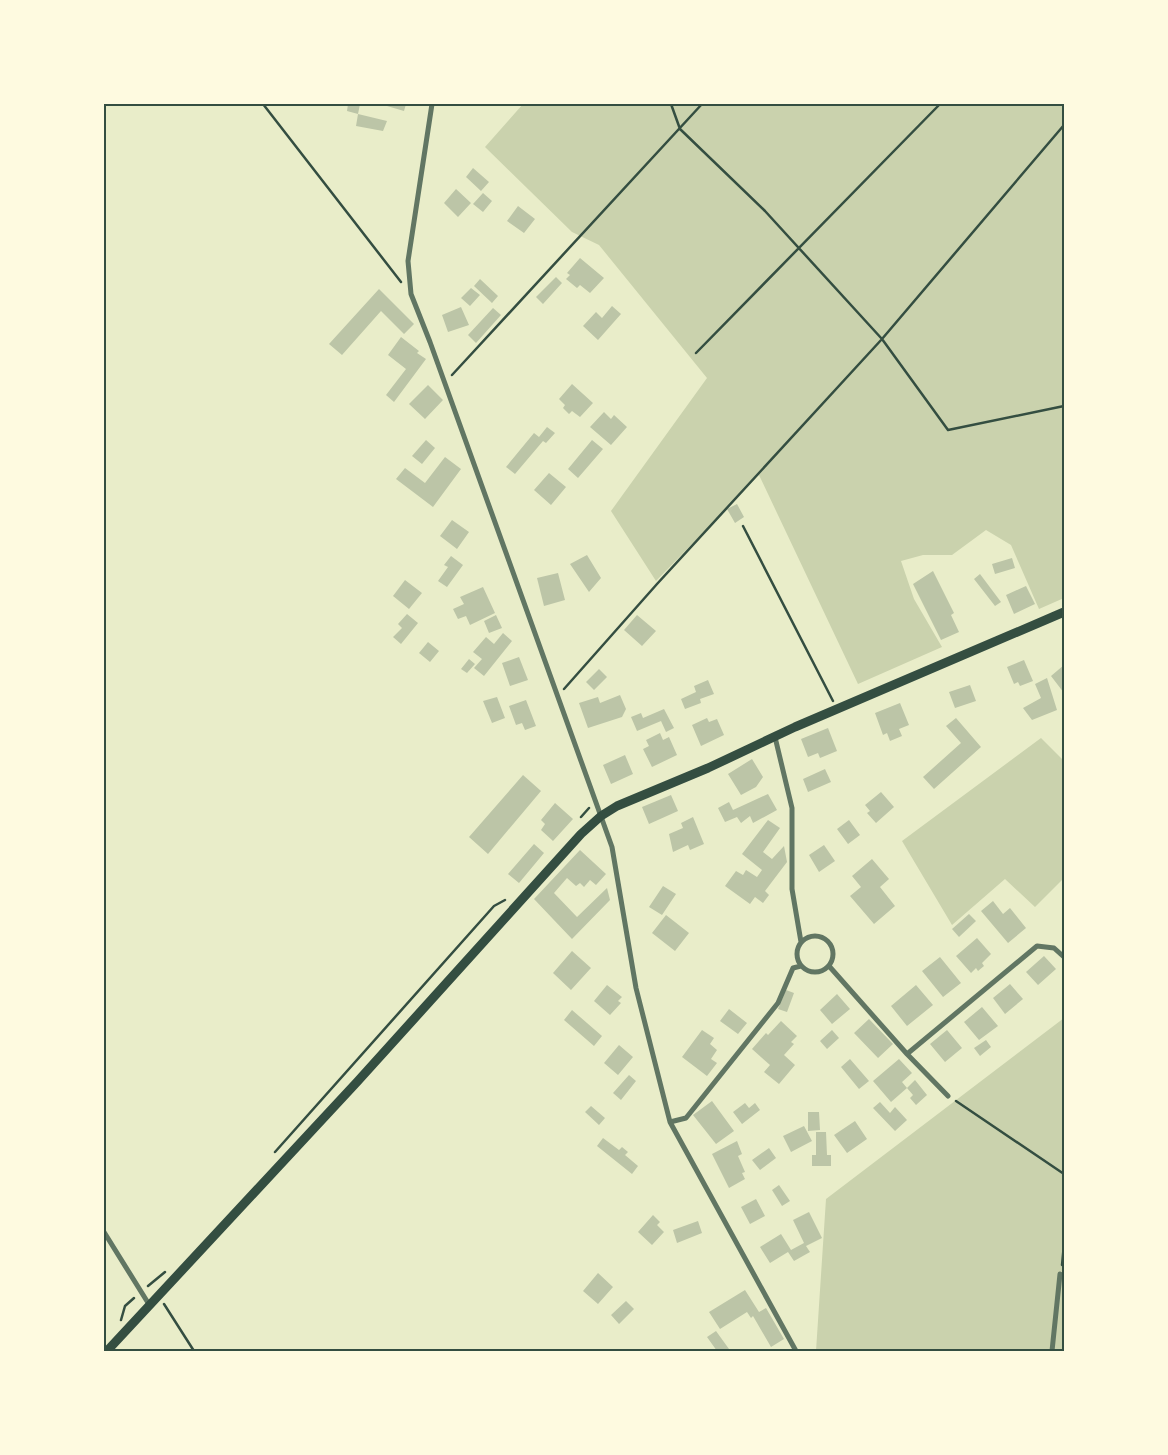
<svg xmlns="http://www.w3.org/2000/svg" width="1168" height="1455" font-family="Lato,sans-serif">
	<rect width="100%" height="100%" fill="#e9edc9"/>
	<path fill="#cad2ad" d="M523,104H1064V598L1039,609L1011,545L986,530L952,555H923L901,561L914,599L942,647L858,684L759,475L656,581L611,511L707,378L599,245L572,232L485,147Z
		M1041,738L1064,761V878L1035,907L1005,879L952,925L902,841Z
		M1064,1018V1351H816L826,1199Z"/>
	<path fill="#bcc5a7" d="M348,104H360L358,114L347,111Z
		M388,104H406L404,111L387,106Z
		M358,114L387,121L383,131L356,126Z
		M473,168L489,182L481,191L466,177Z
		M456,189L471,203L458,217L444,203Z
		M483,193L492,201L483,212L473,204Z
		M518,206L535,219L524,233L507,221Z
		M580,258L604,278L590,293L580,285L577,288L566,279L570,275L567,273Z
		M556,277L562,283L543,304L536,297Z
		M480,279L498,296L492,303L474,286Z
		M471,288L480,295L470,306L461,298Z
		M379,289L414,324L404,334L381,311L342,355L329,344Z
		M612,306L621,314L598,340L583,326L596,312L602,318Z
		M461,307L469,325L448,332L442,315Z
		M493,308L501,315L476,343L468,335Z
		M401,337L419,351L417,353L426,359L394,402L386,395L406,369L388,355Z
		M572,384L593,403L580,417L572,411L569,414L563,408L565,405L559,399Z
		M428,385L443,400L425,419L409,404Z
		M604,412L611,419L614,415L627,427L611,445L590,427Z
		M547,427L555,433L546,443L543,441L515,474L506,467L534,433L539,437Z
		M426,440L435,448L422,464L412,456Z
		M592,440L603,449L578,478L568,469Z
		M445,457L461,469L433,507L396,479L405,468L425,483Z
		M549,473L566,487L551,505L534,490Z
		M737,504L744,517L735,523L727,509Z
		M452,520L469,532L457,549L440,536Z
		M587,555L601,578L589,592L570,564Z
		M451,556L463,565L447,587L438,581L448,567L444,565Z
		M1012,558L1015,568L995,574L992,564Z
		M933,571L954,613L951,615L959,632L941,640L913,584Z
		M558,573L565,600L544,606L537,578Z
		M980,574L1001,602L995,606L974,579Z
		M405,580L422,593L409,609L393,596Z
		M1026,586L1035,604L1014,614L1006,595Z
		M483,587L495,613L470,625L466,616L458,619L453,609L464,604L460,597Z
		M407,614L418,623L401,644L393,637L402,628L398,624Z
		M496,615L502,628L489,633L484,621Z
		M637,615L656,631L642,646L624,630Z
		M503,633L512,641L484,676L474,668L482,659L473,652L486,637L494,644Z
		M428,642L439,651L430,662L419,653Z
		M519,657L528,680L510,686L502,663Z
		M469,659L475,664L467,673L461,669Z
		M1024,660L1033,681L1020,686L1018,682L1014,684L1007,667Z
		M1064,665V693L1051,676Z
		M599,669L607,677L594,690L586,682Z
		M1047,678L1057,710L1032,720L1023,708L1041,698L1035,684Z
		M708,680L714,694L700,699L701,703L685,709L681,699L696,692L694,686Z
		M970,685L976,701L955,708L949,692Z
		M620,695L626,709L622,717L588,728L579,703L598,697L600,703Z
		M497,697L505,718L492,723L483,701Z
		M526,700L536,726L525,730L522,723L516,725L509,706Z
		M900,703L909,725L899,729L902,736L890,741L887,733L883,735L875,713Z
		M664,709L674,728L666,732L661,721L637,731L631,717L641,713L643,718Z
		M707,718L709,722L717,719L724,735L701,746L692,725Z
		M956,718L981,747L934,789L923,777L961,743L946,726Z
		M828,728L837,751L820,758L818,753L808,757L801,739Z
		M660,733L663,740L669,737L677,755L652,767L643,749L649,746L646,740Z
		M625,755L633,774L611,784L603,765Z
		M752,759L763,777L756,787L741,795L728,774Z
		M825,769L831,782L808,792L803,779Z
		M523,775L541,791L488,854L469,837Z
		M881,792L894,807L876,823L867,813L870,811L865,805Z
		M768,794L777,810L753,823L750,816L741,823L737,817L725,822L718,808L729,802L733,810Z
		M671,795L678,811L649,824L642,807Z
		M555,803L573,819L553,841L541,830L545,824L541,820Z
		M693,817L704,844L690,850L688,845L673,852L669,834L683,828L681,823Z
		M768,820L780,828L763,852L772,859L784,846L787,862L765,891L769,895L763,903L755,897L750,904L725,886L736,871L743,875L746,870L757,877L762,870L742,854Z
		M849,820L860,835L848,844L837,829Z
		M534,844L544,853L519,883L508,874Z
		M824,845L835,861L819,872L809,855Z
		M580,850L606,874L596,885L590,880L584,887L580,883L576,886L567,878L554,893L577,917L607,888L610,900L572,939L534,899Z
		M872,859L889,879L880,887L895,906L874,924L850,896L861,887L852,876Z
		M663,886L676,894L662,915L649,907Z
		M993,901L1003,914L1010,908L1026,928L1008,943L981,911Z
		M969,914L976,921L959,937L952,929Z
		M666,915L689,933L675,951L652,933Z
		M977,938L991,954L982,963L984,966L978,971L976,968L971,973L956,956Z
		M572,951L591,968L571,990L553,973Z
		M1044,956L1056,969L1038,985L1026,972Z
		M940,957L961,983L943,997L922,971Z
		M1010,984L1023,999L1005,1014L993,998Z
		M607,985L622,997L618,1001L621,1003L610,1015L594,1001Z
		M916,985L933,1005L907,1026L891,1006Z
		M786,990L794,993L787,1012L778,1009Z
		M837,994L850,1009L832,1024L820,1010Z
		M982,1007L998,1026L979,1040L964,1022Z
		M729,1009L747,1023L738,1034L720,1021Z
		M572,1010L602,1036L594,1046L564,1020Z
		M869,1019L893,1044L878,1058L854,1033Z
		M781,1021L797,1036L791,1042L794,1044L784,1055L795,1065L779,1084L764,1072L770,1065L752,1049L766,1033L768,1035Z
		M702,1030L714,1038L710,1044L717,1050L711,1059L717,1063L707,1076L682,1057Z
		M832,1030L839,1038L827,1049L820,1041Z
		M947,1030L962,1048L945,1062L930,1044Z
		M986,1040L991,1047L980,1056L974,1048Z
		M619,1045L633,1057L618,1075L604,1063Z
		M850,1059L869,1081L859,1089L841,1067Z
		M899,1059L912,1073L902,1082L907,1088L891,1102L873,1081Z
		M629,1075L636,1081L621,1100L613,1093Z
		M915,1080L927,1095L916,1105L910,1098L913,1095L907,1088Z
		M712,1101L734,1131L716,1144L693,1115Z
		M880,1102L890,1113L895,1107L907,1120L895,1131L873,1108Z
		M745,1103L749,1108L755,1103L760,1110L742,1124L733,1112Z
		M591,1106L605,1118L599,1125L585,1112Z
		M808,1112H819L820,1130L808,1131Z
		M855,1121L867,1139L847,1153L834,1135Z
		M804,1126L812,1141L791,1152L783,1136Z
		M816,1132H826L827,1155H831V1166H812V1155H816Z
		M603,1138L619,1150L622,1147L628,1152L625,1155L638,1166L632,1174L597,1146Z
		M737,1141L742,1154L738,1156L745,1172L742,1173L745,1179L729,1188L712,1154Z
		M769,1148L776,1158L760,1170L752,1160Z
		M779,1185L790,1201L782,1206L772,1190Z
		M756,1199L765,1216L750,1224L741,1207Z
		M809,1212L822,1238L806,1246L810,1252L794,1261L788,1252L770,1263L760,1247L781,1234L791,1250L804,1243L793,1220Z
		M653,1215L660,1222L657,1225L664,1232L652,1245L638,1232Z
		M698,1221L702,1233L677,1243L673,1230Z
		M598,1273L613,1287L598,1304L583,1291Z
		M745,1290L759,1312L766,1308L784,1339L771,1347L753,1316L751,1318L747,1312L720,1329L709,1312Z
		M626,1301L634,1309L619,1324L611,1315Z
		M716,1331L729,1349L731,1351H717L707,1337Z"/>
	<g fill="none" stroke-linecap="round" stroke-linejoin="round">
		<path stroke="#344e41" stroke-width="2.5" d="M263,104L401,282
			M671,104L680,129L765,211L882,339L948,430L1064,406
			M696,353L940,104
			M452,375L702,104
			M743,526L833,701
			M564,689L657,584L882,339L1064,125
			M581,817L589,808
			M956,1101L1064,1174
			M275,1152L494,906L505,900
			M1062,1265L1064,1244
			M148,1286L165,1272
			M164,1304L194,1351
			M121,1320L125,1306L134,1298"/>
		<path stroke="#617663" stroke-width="5" d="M432,104L408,261L411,294L430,342L612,847L636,988L670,1122L796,1351
			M775,737L792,808V889L801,942
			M797 954a18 18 0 1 1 36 0a18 18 0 1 1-36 0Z
			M829,966L907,1054L1037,946L1054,948L1064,957
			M907,1054L948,1096
			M670,1122L686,1118L778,1003L793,968L801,966
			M104,1232L150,1306
			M1052,1351L1060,1274"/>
		<path stroke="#344e41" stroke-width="9" d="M107,1351L357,1082L581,834L601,816L617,806L708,768L795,727L1064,612"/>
	</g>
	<rect width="1168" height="1455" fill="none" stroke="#fefae0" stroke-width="210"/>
	<rect x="105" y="105" width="958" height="1245" fill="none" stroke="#344e41" stroke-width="2"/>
</svg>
